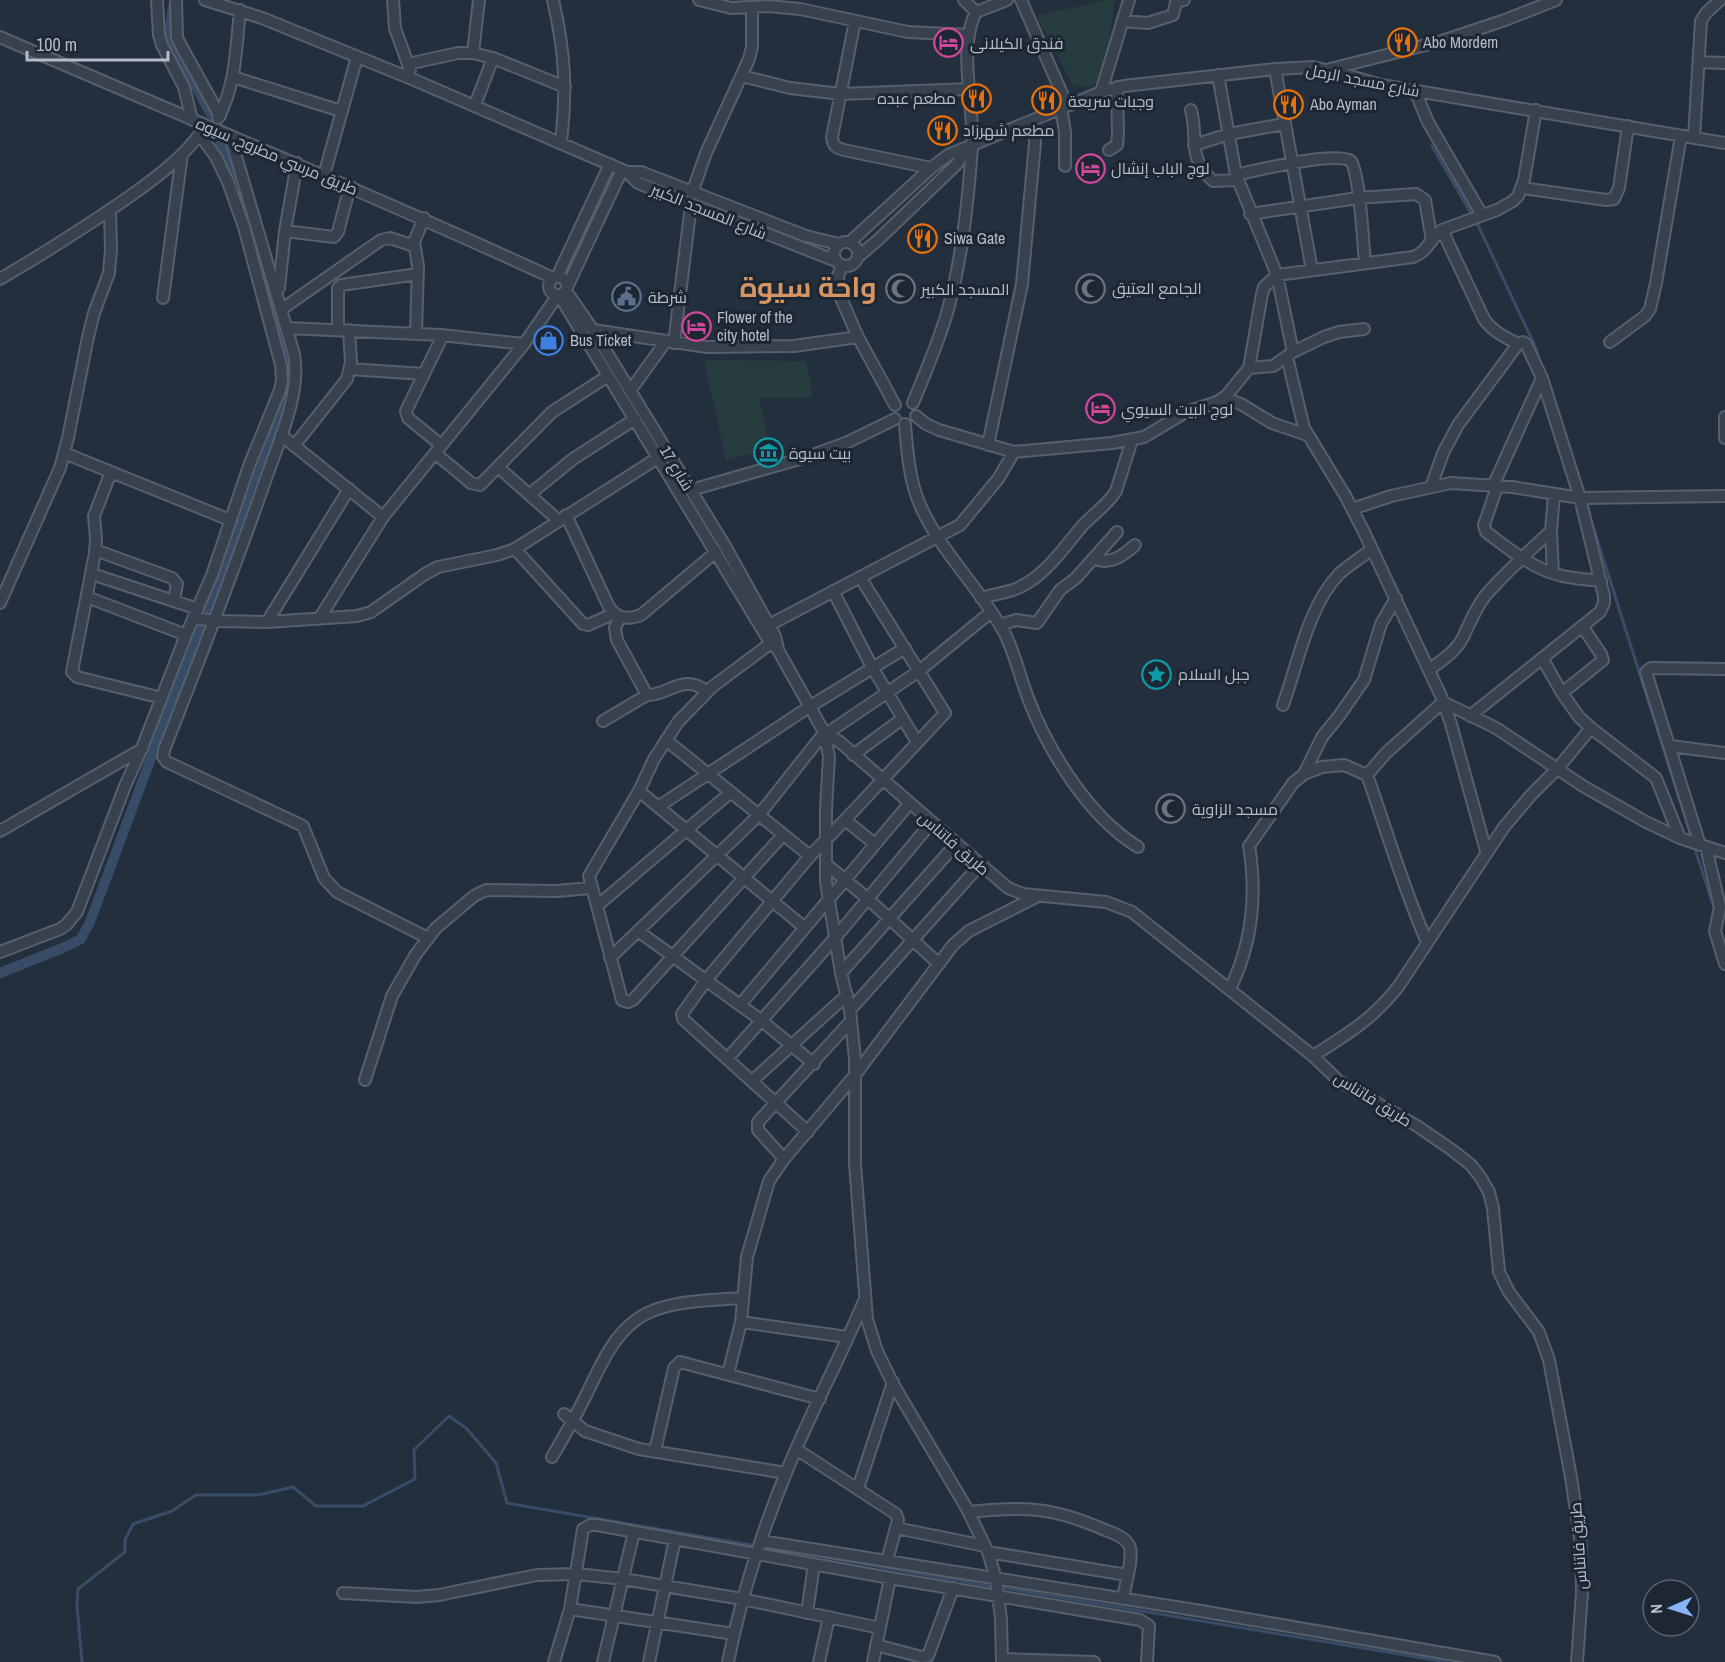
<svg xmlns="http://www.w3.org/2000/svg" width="1725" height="1662" font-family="'Archivo Narrow',Cairo,sans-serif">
	<rect width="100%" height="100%" fill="#242f3e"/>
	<path fill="#263c3f" d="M1106,0H1115L1104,71L1097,82L1088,88L1072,84L1037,16Z
		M704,360L806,361L813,397L759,398L769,448L726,461Z"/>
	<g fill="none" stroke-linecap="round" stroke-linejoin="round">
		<path stroke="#394c67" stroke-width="3" d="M1432,146L1472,215
			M1476,221L1535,346L1541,365
			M1591,520L1692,839
			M1694,846L1715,911
			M767,1547L989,1586
			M1004,1588L1447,1662
			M82,1662L77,1606L78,1589L125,1552V1540L133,1524L172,1511L196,1495H258L293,1487L316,1506H363L415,1479L414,1450L449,1416L467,1429L496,1463L507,1503L751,1545"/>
		<path stroke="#394c67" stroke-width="10" d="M173,7L169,36L210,113
			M220,144L231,180
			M267,296L294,381
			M208,608L288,398
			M0,973L65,947L81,939L90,922L201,624"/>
		<defs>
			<path id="minor" d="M157,0L159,35L162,45L184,87L192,120
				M176,0L177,37L180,44L220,116
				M205,0L262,18L412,79L627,172H641L806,236L839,244
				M393,0L395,28L410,70
				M553,0C565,52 567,89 561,142
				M699,0L731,8L768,6L800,9L908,32L968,35
				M964,0L976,12
				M1021,0L1067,105
				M855,21L832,137C833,146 836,148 844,150L931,168
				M1122,21L1148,23L1173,15L1176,2L1184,0
				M0,37C185,117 371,194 553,278
				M473,53L479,0
				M1699,62L1725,63
				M408,64L458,53H473L493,58L565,87
				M1275,69L1312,270
				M1330,69L1442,41L1505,20L1556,0
				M1218,75L1236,175L1277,275L1293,352
				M742,76L790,88L841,94L969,89
				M233,77L341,111
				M1415,91L1428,122L1482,215
				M1101,92L1129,0
				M475,105L493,58
				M1061,108L1065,132V166
				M1191,110C1199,139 1186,157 1213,181L1238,180
				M218,118C236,86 236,47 240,10
				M230,136L294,354C302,395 275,450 262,490C231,577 198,664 164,750L163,757L167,762L303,826L324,878L337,892L428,938
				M1694,138L1701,21L1706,13L1720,0
				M1194,145L1229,134L1284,124
				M1109,150L1117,145L1118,134L1117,87
				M627,172L638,183L836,261
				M324,175L357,57
				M1236,175C1258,170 1334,151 1351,161C1360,176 1363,242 1365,263
				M1522,188L1606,200L1614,199L1619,188L1628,126
				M692,193L706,153L749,59L752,47V7
				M1250,214L1358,198L1416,194L1425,200L1432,241
				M1442,230L1484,319C1492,331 1505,337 1518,344L1523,342L1526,344L1542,378L1580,498L1604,596V603L1600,612L1470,716
				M285,231L334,237L338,232L350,186
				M834 254a12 12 0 1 1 24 0a12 12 0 1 1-24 0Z
				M850,242L931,168L948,155L1101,92L1124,86L1275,69L1313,67L1343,74L1381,85L1725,143
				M858,257L879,239L956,165L970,147
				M842,265L838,276V286L840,296L858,337L895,405
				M557,277L610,164
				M549 286a9 9 0 1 1 18 0a9 9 0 1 1-18 0Z
				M0,279C43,254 85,227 126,199C153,180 182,159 202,131
				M568,285L622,170
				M279,288L285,231L297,163
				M566,291L593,330L725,546L775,636L778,649
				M559,295L768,639L778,650L824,732L841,743L1008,888L1023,894L1106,902L1132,912L1313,1056L1339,1081L1417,1126L1452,1150L1471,1165L1481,1178L1489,1192L1493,1208L1499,1272L1509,1292L1539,1332L1549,1360L1571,1477L1581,1545L1582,1593L1577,1662
				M163,298L182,154
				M282,309L381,240L390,238L414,246
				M287,328L441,335L524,344
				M338,330V288L341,285L418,274
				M593,330L707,347L794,346L858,337
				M416,333L418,266L414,242L424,218
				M1610,342L1645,316L1650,309L1656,283L1681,136
				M674,343L691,205
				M1287,357L1304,428L1346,497L1364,532L1441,696L1451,724L1486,851
				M1249,368L1273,366L1293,352L1324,337L1339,332L1364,329
				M350,369L423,374
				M630,391L666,341
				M1224,398L1241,404L1272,423L1307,435
				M913,403C925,373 938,344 947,313C962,260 968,202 972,147C975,106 957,49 976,12L1007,0
				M916,416L926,424L939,430L1014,452L1112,443L1144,437L1186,412L1217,402L1227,395L1249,368L1262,294L1264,287L1277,275L1413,257C1428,252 1430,238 1442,230L1497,210L1513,201L1518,196L1524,180L1536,110
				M1725,417V438
				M905,424C907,449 909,477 918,500C938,550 980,587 1005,634C1015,654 1020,677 1028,698C1048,751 1089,817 1138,847
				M281,435L383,517
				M441,445L408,418L406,411L443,335
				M988,445L1022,284L1035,143L1033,120
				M294,446L347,379L351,362L349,330
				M64,453L230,520
				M435,453L471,483L480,485L552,412L608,376
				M498,467L558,520
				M111,472L94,516L96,538L95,553L72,672L77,677L162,698
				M1493,486L1542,378
				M1431,487L1443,453L1458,425L1518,344
				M1497,487L1484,525L1486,532C1508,548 1531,568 1559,575C1572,579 1587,579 1601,581
				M691,490L810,456L848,442L895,419
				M530,494L573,459L635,419
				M1352,509L1391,496L1451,483L1512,487L1580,498L1725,496
				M566,515L609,607C617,619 628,620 641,615L716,552
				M515,549L583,624L588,625L613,614
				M95,550L172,578L177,584L174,600
				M1094,558C1109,566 1123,556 1135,545
				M1553,573L1551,531L1554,494
				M92,574L198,609
				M833,591L872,667L917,742
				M87,597L186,635
				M981,598C992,595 1003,593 1013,590C1044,579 1063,548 1084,524C1095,513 1108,504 1116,491L1132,440
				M0,603L60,468L68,438L88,337L94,313L109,273L111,250L110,210
				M620,617L615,628L617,640L647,695C662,696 675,683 689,684C696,684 702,688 707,691
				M194,618L215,621L267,622L357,616L371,612L425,574L438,567L497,555L515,549L659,457
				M319,619L383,517L524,344L558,295
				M267,622L349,489
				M769,625L960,525L998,479L1014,452
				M1000,625L1016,620L1037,623L1060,590L1076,578L1117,532
				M771,643L712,687L678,722L654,759L639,791L589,876L622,1000L628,1002L633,1000L783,835
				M1542,658L1562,693L1579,717L1591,728L1656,778L1680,838
				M1430,669C1444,659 1459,649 1465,633C1471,620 1476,608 1485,596C1505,573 1528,552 1551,531
				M1562,693L1603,660L1601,654L1582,626
				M1283,705C1298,664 1308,606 1339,574C1349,565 1362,557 1372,549
				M603,721L647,695
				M826,734L919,671L991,612
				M821,737L827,746L829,757L826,809V882L841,973L850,1010L855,1059V1164L867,1319L877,1351L893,1384L966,1507L988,1552L996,1579L1001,1619L1002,1662
				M666,740L810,856
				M1671,746L1725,753
				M853,755L902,719
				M1304,774L1322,737L1339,716L1364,680L1381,624L1396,598
				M1367,775C1387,831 1403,888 1427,942
				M639,791L805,928
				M658,807L809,707L905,648
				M845,820L945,713L860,577
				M0,831L142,749
				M1700,845L1646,672L1651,668L1725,669
				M1706,847L1720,907L1715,931L1725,964
				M826,864L868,899L939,964
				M597,906L731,792
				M638,931L762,1021L814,1064
				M0,952L60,929L66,925L77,912L125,786L142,748L186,635L212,575L249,466L280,390L282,380L281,365L244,227L228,182L216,157L200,135
				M610,958L759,815L824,733
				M841,973L956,844
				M1230,989C1252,944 1257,895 1249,846L1293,783L1304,774L1322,767L1344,765L1367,775L1386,753L1443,702L1496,728L1583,786L1646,822L1680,838L1725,853
				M740,1005L909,804
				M850,1010L980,865
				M1313,1056C1347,1034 1372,1020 1398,987L1504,827L1531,795L1558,768L1591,728
				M727,1059L835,938L931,823
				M365,1080L392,996L416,954L436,928L474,896L486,890L557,891L590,888
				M752,1081L847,995
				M808,1132L683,1019L682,1014L707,979L810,856L845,820L875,844
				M784,1159L758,1130V1122L851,1021
				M741,1322L847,1337
				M728,1374L741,1322L747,1257L769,1181L784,1159L855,1075L953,945L969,931L1038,896
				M564,1414L585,1431L639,1449L786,1473
				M796,1449L896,1514L898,1520L887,1561
				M655,1451L674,1368L680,1362L820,1399
				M552,1457C562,1440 572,1423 581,1405C596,1377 609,1339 636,1320C662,1300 711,1300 743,1298
				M858,1488L893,1382
				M969,1512C1024,1506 1053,1507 1105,1530C1113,1533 1128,1538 1130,1548C1133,1560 1125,1586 1123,1599
				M896,1528L985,1546
				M761,1541L1201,1611L1495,1662
				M988,1552L1127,1575
				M343,1593L417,1597L439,1595L537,1575L577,1574L623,1579L742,1599L880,1628
				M570,1609L734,1634
				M807,1613L814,1564
				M876,1645L922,1657L928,1656L953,1588
				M1002,1659L1094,1662
				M554,1662L570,1609L583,1529L590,1525H597L890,1578L1140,1620L1149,1626L1147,1662
				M603,1662L634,1532
				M649,1662L675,1539
				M728,1662C741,1597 761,1534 786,1473C809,1415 840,1359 864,1301
				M819,1662L829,1617
				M873,1662L890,1578"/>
		</defs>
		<use href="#minor" stroke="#565f6c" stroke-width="14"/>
		<use href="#minor" stroke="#38414e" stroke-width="10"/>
	</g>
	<defs>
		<symbol id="restaurant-ring" viewBox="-11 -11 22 22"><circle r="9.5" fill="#1d2633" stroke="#e8710a" stroke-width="1.5"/><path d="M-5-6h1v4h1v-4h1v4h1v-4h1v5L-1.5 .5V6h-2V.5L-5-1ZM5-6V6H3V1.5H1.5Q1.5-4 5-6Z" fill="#e8710a"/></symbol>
		<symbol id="hotel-ring" viewBox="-11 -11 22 22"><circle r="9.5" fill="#1d2633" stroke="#d1479c" stroke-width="1.5"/><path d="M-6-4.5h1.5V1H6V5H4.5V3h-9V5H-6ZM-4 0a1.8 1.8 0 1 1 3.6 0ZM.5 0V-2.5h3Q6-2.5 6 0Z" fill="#d1479c"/></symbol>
		<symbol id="mosque-ring" viewBox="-11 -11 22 22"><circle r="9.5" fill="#1d2633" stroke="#6b7280" stroke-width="1.5"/><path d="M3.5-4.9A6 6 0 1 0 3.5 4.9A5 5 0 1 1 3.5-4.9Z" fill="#6b7280"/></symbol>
		<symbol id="civic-ring" viewBox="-11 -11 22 22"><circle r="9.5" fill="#1d2633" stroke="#5c6f8a" stroke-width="1.5"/><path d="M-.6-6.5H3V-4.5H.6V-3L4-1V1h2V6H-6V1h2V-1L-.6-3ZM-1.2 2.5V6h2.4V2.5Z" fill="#5c6f8a"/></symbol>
		<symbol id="shop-ring" viewBox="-11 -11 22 22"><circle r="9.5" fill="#1d2633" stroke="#3f7fe0" stroke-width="1.5"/><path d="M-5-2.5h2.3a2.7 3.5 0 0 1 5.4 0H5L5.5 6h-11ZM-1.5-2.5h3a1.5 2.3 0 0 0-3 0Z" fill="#3f7fe0"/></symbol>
		<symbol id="museum-ring" viewBox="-11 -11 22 22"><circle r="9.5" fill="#1d2633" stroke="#0f9aa8" stroke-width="1.5"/><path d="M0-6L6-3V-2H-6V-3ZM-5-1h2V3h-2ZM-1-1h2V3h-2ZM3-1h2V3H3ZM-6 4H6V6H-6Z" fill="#0f9aa8"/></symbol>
		<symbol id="sight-ring" viewBox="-11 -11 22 22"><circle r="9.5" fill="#1d2633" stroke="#0f9aa8" stroke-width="1.5"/><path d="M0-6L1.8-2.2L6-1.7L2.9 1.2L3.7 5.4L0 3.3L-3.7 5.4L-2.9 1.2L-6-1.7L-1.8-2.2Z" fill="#0f9aa8"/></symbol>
	</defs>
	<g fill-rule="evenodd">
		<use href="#restaurant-ring" x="1386" y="26" width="33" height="33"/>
		<use href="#hotel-ring" x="932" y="26" width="33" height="33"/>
		<use href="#restaurant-ring" x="960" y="82" width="33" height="33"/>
		<use href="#restaurant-ring" x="1030" y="84" width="33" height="33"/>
		<use href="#restaurant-ring" x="1272" y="88" width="33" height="33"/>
		<use href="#restaurant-ring" x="926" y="114" width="33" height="33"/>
		<use href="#hotel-ring" x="1074" y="152" width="33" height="33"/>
		<use href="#restaurant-ring" x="906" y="222" width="33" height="33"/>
		<use href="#mosque-ring" x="1074" y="272" width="33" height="33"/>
		<use href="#mosque-ring" x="884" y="272" width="33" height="33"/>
		<use href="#civic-ring" x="610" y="280" width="33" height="33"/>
		<use href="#hotel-ring" x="680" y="310" width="33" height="33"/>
		<use href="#shop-ring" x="532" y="324" width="33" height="33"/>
		<use href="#hotel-ring" x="1084" y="392" width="33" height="33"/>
		<use href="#museum-ring" x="752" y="436" width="33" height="33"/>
		<use href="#sight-ring" x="1140" y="658" width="33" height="33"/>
		<use href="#mosque-ring" x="1154" y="792" width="33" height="33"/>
	</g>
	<g text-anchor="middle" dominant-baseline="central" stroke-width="6" stroke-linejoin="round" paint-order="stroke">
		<g font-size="16" fill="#b4bcc9" stroke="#1d2633" text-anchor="start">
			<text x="1423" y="42">Abo Mordem</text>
			<text x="970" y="43">فندق الكيلانى</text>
			<text x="956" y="98" text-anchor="end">مطعم عبده</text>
			<text x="1068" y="101">وجبات سريعة</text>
			<text x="1310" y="104">Abo Ayman</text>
			<text x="963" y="130">مطعم شهرزاد</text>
			<text x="1111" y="168">لوج الباب إنشال</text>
			<text x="944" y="238">Siwa Gate</text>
			<text x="1112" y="288">الجامع العتيق</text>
			<text x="921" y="289">المسجد الكبير</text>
			<text x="648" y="297">شرطة</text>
			<text x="717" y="317">Flower of the<tspan x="717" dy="18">city hotel</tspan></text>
			<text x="570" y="340">Bus Ticket</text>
			<text x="1121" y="409">لوج البيت السيوي</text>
			<text x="789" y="453">بيت سيوة</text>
			<text x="1178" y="674">جبل السلام</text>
			<text x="1192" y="809">مسجد الزاوية</text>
		</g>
		<g font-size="16" fill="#b4bcc9" stroke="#1d2633">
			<text transform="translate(1363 80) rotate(11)">شارع مسجد الرمل</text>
			<text transform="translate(277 156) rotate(23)">طريق مرسي مطروح, سيوه</text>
			<text transform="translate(709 211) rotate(22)">شارع المسجد الكبير</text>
			<text transform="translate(677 468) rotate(59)">شارع 17</text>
			<text transform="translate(954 843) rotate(41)">طريق فاتناس</text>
			<text transform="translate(1373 1099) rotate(32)">طريق فاتناس</text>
			<text transform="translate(1578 1546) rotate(-94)">طريق فاتناس</text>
		</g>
		<g font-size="28" font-weight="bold" fill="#d59563" stroke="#1d2633">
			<text x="808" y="287">واحة سيوة</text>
		</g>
	</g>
	<g transform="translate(1671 1608) rotate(267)"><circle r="28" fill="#1d2633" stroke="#59626f" stroke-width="1.5"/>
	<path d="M0-4.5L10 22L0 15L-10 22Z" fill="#8ab4f8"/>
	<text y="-9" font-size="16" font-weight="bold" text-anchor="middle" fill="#b4bcc9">N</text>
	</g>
	<path d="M27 51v9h141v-9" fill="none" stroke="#b4bcc9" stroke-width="3"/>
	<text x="36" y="51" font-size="18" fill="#b4bcc9" stroke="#1d2633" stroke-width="4.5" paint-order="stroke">100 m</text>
</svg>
